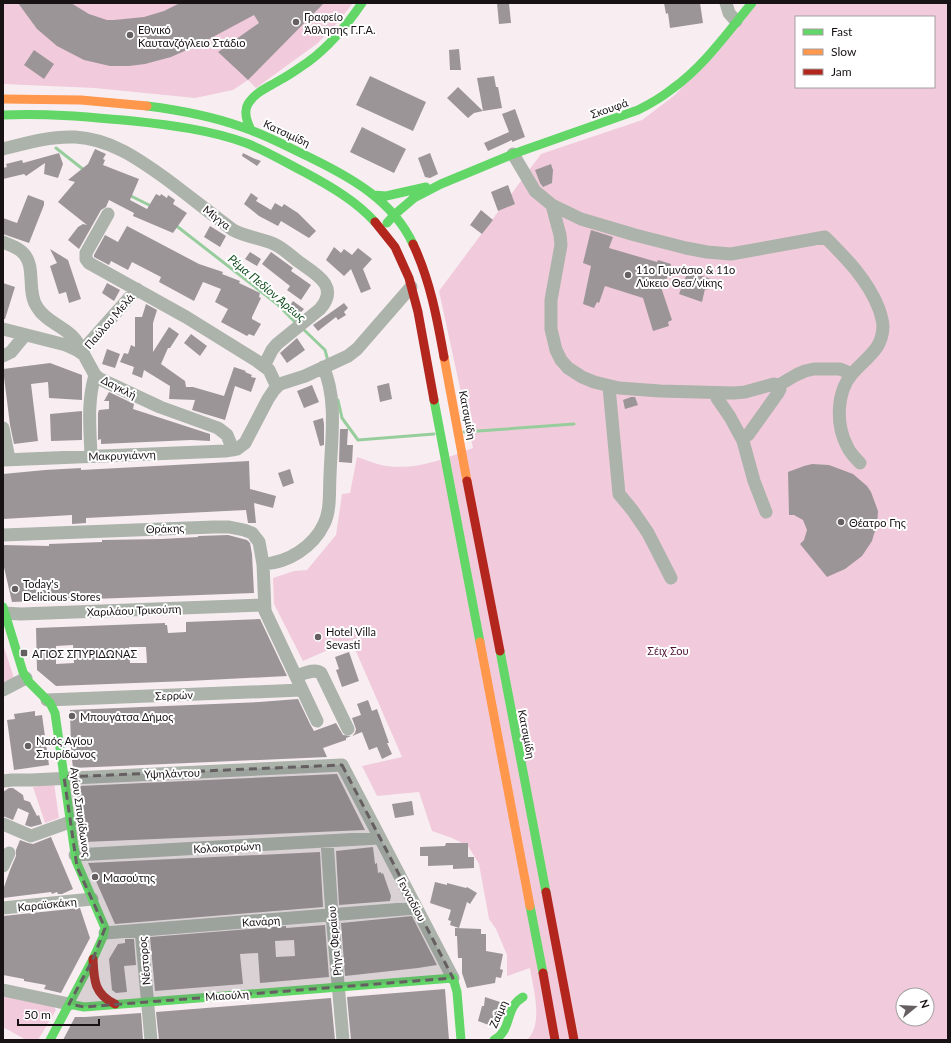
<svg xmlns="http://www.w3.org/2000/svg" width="951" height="1043" font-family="Lato,sans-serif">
	<rect width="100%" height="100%" fill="#f8eef2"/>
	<path fill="#f1cbdb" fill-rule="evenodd" d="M3,3H353L338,22L318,43L256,88L248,80L233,90L195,98L94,88L3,84Z
		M758,3H948V1040H527C544,1024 533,988 530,968L507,976V955L496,929L489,919L479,864L468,846L452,838L432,831L419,792L377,796L362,766L402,757L351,640L303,661L274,604L273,578L294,571L307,570L336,535L342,494L350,493L357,457C367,460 377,465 387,466C419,470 443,459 473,448L439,291L541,154L642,120L675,95ZM796,17H934V87H796ZM903,995H927V1019H903Z
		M3,644L15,681L3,687Z
		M54,783L59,818L45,823L33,787Z
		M3,994L52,1004L56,1010L38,1040H26L3,1027Z"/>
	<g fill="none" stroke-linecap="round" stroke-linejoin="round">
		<path stroke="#97cd9d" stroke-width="3" d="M56,148L84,170
			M129,195L153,207
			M174,224L277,304L297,324
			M301,327L325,350L328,361
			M338,400L342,418L358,440L434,434
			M464,432L574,424"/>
	</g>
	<path fill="#9c9598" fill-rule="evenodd" d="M18,3H71L89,14L107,20H114L144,17L164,11L180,3H324L248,80L218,52L259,23L254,15L198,45L171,57L145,64L129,66H110L84,60L57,46L37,29Z
		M497,3H509L511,23L499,24Z
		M664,3H700L703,23L670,28L668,13L666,14Z
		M459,49L461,70H450L449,50Z
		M34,50L54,64L44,79L24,65Z
		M370,76L426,102L413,131L356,105Z
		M494,76L496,87H498L502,108L483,111L477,78Z
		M458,87L483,111L474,113L468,118L447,98Z
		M515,109L525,137L512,142V140L488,151L484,143L509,132L502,114Z
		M362,127L406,149L394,173L350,152Z
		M95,149L106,154L103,159L105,160L103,165L139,179L130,200L147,209L156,194L160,196L161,194L167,198L168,195L175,200L173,204L187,213L173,233L133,216L134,213L109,200L106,207L101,210L79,249L68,240L78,227L83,224L87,225L58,202L75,182L68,180L88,164Z
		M59,153L63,164L58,178L44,174L45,163L26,176L24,174L3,179V168L7,167L6,164L22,160L23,163Z
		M243,153L253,158L261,161L257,166L242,156Z
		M430,153L438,174L430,178L425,177L418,158Z
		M551,164L553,170L552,183L543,187L540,183L535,170Z
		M508,185L515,204L498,211L491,192Z
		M251,193L258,198L256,201L271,210L275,203L282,207L284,204L298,213L316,231L309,238L281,221L278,226L259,216L244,204Z
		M28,195L44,201V205L29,243L3,234V218L17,223Z
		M481,210L493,220L482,234L470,225Z
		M127,226L199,264L223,272L222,274L240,281L239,283L260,293L259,297L261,298L252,317V319L261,324L254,336L249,334L247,336L221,322L228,309L215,302L221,289L203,282L194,301L159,282L161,277L132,262L128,270L111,261L109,265L94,257V255L105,235L118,242Z
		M210,226L226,236L220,247L204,237Z
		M591,230L613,237L609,248L657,262L658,260L671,264L665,284L662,288L661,287L672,320L668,322L669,326L653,331L643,298L605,286L599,303L597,302L594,308L583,304L591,266L583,263Z
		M334,247L341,253L344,249L352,255L358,248L372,259L363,269L371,289L361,293L351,269L344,276L326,260Z
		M50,249L68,260L81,299L69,303L66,292L59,294L50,266L57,263Z
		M250,252L261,259L257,266L245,259Z
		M271,252L293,268L291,271L311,285L301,300L287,290L290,286L262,264Z
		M688,271L711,279L707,290L705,289L702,302L679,294Z
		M3,283L15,287L5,319H3Z
		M107,283L120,290L114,301L102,293Z
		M293,301L304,309L295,319L286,311Z
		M344,303L348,308L344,312L346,315L338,320L336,317L318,331L313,325Z
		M146,304L157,310L153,323V352L169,327L179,334L170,348H168L161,364L185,381L186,387H193L224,396L234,367L246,371L245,372L252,375L251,377L256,378L251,392L235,386L225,420L192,410L195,400L169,399L170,386L144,370L142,378L132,374L134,367L120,362L124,353L128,354L131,345L135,347V317H142Z
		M191,334L207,346L200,356L184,343Z
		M297,338L305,350L287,363L280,353Z
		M107,349L120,354L115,368L102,364Z
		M50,363L82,375V400L49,398L48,382L31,384L38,441L14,444L10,425L3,369Z
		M389,383L392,399L380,402L377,386Z
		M312,385L319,402L304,408L297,391Z
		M109,392L134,404L133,409L210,434V441L191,440L101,444V439L98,440V413L99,410L109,409V401H104Z
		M631,397H635L638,405L625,409L623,400Z
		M82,411V440L51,441L50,414Z
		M323,418L324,424V445L320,446L313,421Z
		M340,429H348L347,445H353L352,463L339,462Z
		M249,461L250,489L276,496L273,508L254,503L256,523H248L246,510L86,518V523L72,524V515L3,519V474L45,470L81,468V470Z
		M812,464L829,465L853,474L867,486L871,492L878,511L877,526L874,534L872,541L862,556L845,569L827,577L800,544L804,540L807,530L803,520L794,515H789L788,472L804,466Z
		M290,469L294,483L283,487L278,473Z
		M228,535L247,540L250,543L252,554L254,593L12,602L3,563V545L49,546V544L102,542V540L161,539L198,537V536Z
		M260,619L287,676L188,681L56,686L37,670L36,628L165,623V625H167L168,633L186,632V622ZM73,645L74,663L56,664V646ZM129,647H146L147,663H130Z
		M349,652L359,681L342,687L336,670L339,669L335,657Z
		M298,699L310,724L314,731L336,723L343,735L351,736L346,738V740L323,748L327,757L73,768L71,751L70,710L259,702Z
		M368,700L372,711L377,709L389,743H387L392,754L382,759L377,747L369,750L362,732L352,736L355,733L356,729L352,718L361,715L357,704Z
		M35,711V716L42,715L49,765L14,770L7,720L15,719L14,714Z
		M337,774L365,830L84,842L80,816L79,786Z
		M9,788H13L23,795L24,800L30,802L37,816L39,815L42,824L31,827L25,825L29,813L18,808L13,820L3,816V792Z
		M412,801L414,815L395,818L392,804Z
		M51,837L73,889L62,894H58L57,892L52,894L51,892L3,898V890L10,870L16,856V850L20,840L28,843L33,844Z
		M446,843H468V857H474V868L453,869V865L428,866V856H420V847L445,846Z
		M373,847L375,864L377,863L378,873L381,872V874L383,873L391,896L390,901L339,905L336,851Z
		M320,852L323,907L115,924L88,863Z
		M435,882L447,885V883L466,888L467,887L477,893L470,904L467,902L459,928L450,925L451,921L448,920L451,910L430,903Z
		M80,908L90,938L61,993L44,989L46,985L24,981V979L3,975V916Z
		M412,916L437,965L418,968L345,976L341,923Z
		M325,925L329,977L260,983L258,953L240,954L243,984L155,991L150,937L286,926V928ZM294,940L295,956L276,957L275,941Z
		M455,928L481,929V934H486V951L503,954L500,969L503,970L501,978L496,977L495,983L467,988L462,973V958H458L457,936H455Z
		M125,939H134L136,965L124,966L127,992L116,993L112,990L109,959L118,944L125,943Z
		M445,989L449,1040H351L347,997Z
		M485,997L503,1003L494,1027L478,1021L482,1006H484Z
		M331,998L335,1040H159L156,1012Z
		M141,1013L143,1040H63L75,1017H85Z"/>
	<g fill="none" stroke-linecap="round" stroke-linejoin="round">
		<path stroke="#abb3ab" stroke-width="13" d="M726,3L729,13L736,21
			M3,149C26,143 50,136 75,137C110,139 137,158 165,178C188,195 210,213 233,230C246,237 260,238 274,244C283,248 291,256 299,262C316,274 340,286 320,309L277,344L272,350L264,366
			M513,154L535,191L552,205L581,219L635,235L686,248L707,252L731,254L825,237C846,258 868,280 879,309C881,315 883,321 883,327C882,351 865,358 852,374C836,393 836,425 847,446C850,453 855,458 860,463
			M552,205L560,235L561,245L551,300V329L556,350L561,360L568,368L582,377L594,382L619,388L660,391L734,393L745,392L774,384L779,385
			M108,214L86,253V259L89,263L186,317L257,361L269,370L277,387
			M3,242C9,245 17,247 22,252C37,265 26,291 37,307C48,326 76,328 81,352
			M3,329L66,345L77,350L84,355L95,375L100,379L160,407L218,428L227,435L233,450
			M81,352L137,289
			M3,356L11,352L25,335
			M609,387L619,494L633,511L648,533L671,578
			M716,393L717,398L730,417L743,441L754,481L766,512
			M3,428L9,459
			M743,441V437L748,435L778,393L780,389L779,385L796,375L805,371L814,369H840L852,374
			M91,456C90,428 87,402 95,375
			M3,460L225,451L237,449L245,443L268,399L274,390L280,384L305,376L348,356L357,349L411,287
			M3,535L214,527H229L244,530L252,533L259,542L263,564L265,611L317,721
			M263,564C288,563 313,547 324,524C331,510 329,491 330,476C331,442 338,398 323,367
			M3,613L21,614L264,605
			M296,676C303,674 314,668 321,673L348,729
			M3,690L26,678
			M47,700L302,690
			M3,781L12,780H31L342,765L453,978
			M3,824L31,836L70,822
			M327,841L332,915L343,1040
			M75,855L379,838
			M3,866L9,853
			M3,908L92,899
			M141,930L151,1040
			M105,933L416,908
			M3,990L69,1004"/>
		<path stroke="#63d668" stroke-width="9" d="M147,106C179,110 211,116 242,127C266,135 288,147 311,158C352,178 393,201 413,244
			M3,115C47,113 90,117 133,121C171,125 210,130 246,143C267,151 286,163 306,173C330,186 356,201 375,222
			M251,130C247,122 243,112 248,104C255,92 269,87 280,80C290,75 299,68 308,62C330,46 347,25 362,3
			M374,195L386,196L426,187
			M387,223L394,215L414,198L441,184L513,154L638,110C650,104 662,97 672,89C704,66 727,33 752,3
			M434,400L480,642
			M3,607L23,672L29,682L50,703L55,713L76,861L105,928L103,937L93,959L50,1040
			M500,651L546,892
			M530,906L543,973
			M69,1004L84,1007L453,978L457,992L461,1040
			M494,1040C513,1030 504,1008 523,997"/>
		<path stroke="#ff974d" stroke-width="9" d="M3,99L81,100L147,106
			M444,357L467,481
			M480,642L530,906"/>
		<path stroke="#b3261e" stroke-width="9" d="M375,222L395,247L409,278L418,312L434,400
			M413,244C430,280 437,318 444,357
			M467,481L500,651
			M546,892L574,1040
			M93,959C94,980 94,994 115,1004
			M543,973L555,1040"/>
	</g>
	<path fill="#665f62" fill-opacity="0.2" stroke="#665f62" stroke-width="3" stroke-dasharray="8 5" stroke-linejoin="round" d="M342,765L453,978L84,1007L69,1004L93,959L105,928L77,867L64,777Z"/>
	<g fill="#665f62" stroke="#fff" stroke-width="1.5">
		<circle cx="296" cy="22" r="4"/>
		<circle cx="130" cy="35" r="4"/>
		<circle cx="628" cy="275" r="4"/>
		<circle cx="841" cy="522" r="4"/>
		<circle cx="15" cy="589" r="4"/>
		<circle cx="318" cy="637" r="4"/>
		<rect x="20" y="649" width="8" height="8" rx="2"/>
		<circle cx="72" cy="716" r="4"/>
		<circle cx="28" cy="746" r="4"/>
		<circle cx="95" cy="877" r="4"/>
	</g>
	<g text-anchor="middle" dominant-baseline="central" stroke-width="4" stroke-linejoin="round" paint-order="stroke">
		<g font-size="11" fill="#181215" stroke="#fff" text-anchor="start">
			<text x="304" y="16">Γραφείο<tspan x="304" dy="13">Άθλησης Γ.Γ.Α.</tspan></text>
			<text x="138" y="29">Εθνικό<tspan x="138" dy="13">Καυτανζόγλειο Στάδιο</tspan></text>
			<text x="636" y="269">11ο Γυμνάσιο &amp; 11ο<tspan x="636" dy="13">Λύκειο Θεσ/νίκης</tspan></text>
			<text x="849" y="522">Θέατρο Γης</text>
			<text x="23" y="583">Today's<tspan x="23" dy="13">Delicious Stores</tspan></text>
			<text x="326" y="631">Hotel Villa<tspan x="326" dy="13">Sevasti</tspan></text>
			<text x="32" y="653">ΑΓΙΟΣ ΣΠΥΡΙΔΩΝΑΣ</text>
			<text x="80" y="716">Μπουγάτσα Δήμος</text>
			<text x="36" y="740">Ναός Αγίου<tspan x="36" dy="13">Σπυρίδωνος</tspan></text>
			<text x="103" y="877">Μασούτης</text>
		</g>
		<g font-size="11" fill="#181215" stroke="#fff">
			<text transform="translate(609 108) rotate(-19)">Σκουφά</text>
			<text transform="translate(287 133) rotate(25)">Κατσιμίδη</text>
			<text transform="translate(217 217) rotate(38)">Μίγγα</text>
			<text transform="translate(109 321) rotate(-49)">Παύλου Μελά</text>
			<text transform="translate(119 387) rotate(27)">Δαγκλή</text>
			<text transform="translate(468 415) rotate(79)">Κατσιμίδη</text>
			<text transform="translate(122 455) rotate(-2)">Μακρυγιάννη</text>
			<text transform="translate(165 528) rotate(-2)">Θράκης</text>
			<text transform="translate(134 610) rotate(-2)">Χαριλάου Τρικούπη</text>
			<text transform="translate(174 695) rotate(-2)">Σερρών</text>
			<text transform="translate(527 734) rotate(79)">Κατσιμίδη</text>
			<text transform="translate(172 773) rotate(-2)">Υψηλάντου</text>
			<text transform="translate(81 812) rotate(82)">Αγίου Σπυρίδωνος</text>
			<text transform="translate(227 847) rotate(-3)">Κολοκοτρώνη</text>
			<text transform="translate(412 899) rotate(62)">Γενναδίου</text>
			<text transform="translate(47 904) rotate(-6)">Καραϊσκάκη</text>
			<text transform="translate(261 921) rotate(-4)">Κανάρη</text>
			<text transform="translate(334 941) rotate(-95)">Ρήγα Φεραίου</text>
			<text transform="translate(144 961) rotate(-95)">Νέστορος</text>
			<text transform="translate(227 995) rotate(-4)">Μιαούλη</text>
			<text transform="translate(498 1014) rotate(-66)">Ζαΐμη</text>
		</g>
		<g font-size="11" fill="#4b1030" stroke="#fff">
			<text x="668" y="650">Σέιχ Σου</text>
		</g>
		<g font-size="12" font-style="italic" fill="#144f21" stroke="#fff">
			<text transform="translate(267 288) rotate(40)">Ρέμα Πεδίον Άρεως</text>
		</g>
	</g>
	<rect width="951" height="1043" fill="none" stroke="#181215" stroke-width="8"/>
	<rect x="795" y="16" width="140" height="72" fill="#ffffff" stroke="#a3a0a1"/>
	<rect x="803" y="29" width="20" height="6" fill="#63d668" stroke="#a3a0a1"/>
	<text x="831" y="36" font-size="12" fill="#181215">Fast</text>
	<rect x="803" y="49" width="20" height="6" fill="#ff974d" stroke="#a3a0a1"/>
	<text x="831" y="56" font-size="12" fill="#181215">Slow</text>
	<rect x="803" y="69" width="20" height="6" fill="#b3261e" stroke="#a3a0a1"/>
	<text x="831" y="76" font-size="12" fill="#181215">Jam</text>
	<g transform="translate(915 1007) rotate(72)"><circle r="19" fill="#ffffff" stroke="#a3a0a1"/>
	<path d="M0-3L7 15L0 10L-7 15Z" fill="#665f62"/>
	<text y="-6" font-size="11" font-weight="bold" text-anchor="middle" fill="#181215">N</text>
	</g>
	<path d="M18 1019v6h81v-6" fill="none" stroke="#181215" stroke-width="2"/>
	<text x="24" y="1019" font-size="12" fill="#181215" stroke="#ffffff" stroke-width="3" paint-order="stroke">50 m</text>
</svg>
